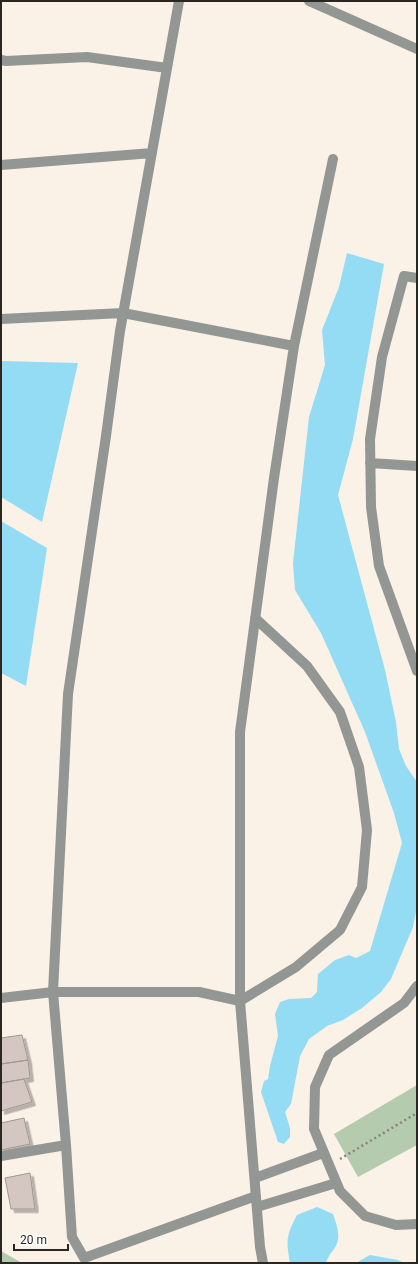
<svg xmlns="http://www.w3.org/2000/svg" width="418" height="1264" font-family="Roboto,sans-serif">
	<defs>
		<filter id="shadow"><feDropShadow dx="3.5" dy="3.5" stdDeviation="0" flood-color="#0004"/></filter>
	</defs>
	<rect width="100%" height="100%" fill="#faf1e7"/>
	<path fill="#b4cbae" d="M417,1085V1145L358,1177L334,1134Z
		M1,1251L22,1263H1Z"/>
	<path fill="#94dcf4" d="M347,253L384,264L353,439L338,495L385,670L396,722L399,749L406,766L417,782V907L413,927L391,979L381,992L362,1008L343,1020L327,1026L309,1039L300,1056L291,1104L285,1112L290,1128V1137L284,1144L278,1142L261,1092L264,1081L268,1079L270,1066L278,1036L275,1014L280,1002L289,999L311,998L317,992L318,974L335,960L349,955L356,958L370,951L402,843L394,813L365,732L321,633L295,590L293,563L309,417L325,365L322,330L339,287Z
		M1,361L78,363L42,522L1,497Z
		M1,521L47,548L26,686L1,673Z
		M317,1207L333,1214C337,1226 342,1238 334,1249C331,1253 327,1258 326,1263H290C286,1240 286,1236 297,1215Z
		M370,1255L398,1260L404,1263H356Z"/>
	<path fill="#d4c6c1" stroke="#a29691" filter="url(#shadow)" d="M22,1035L28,1060L1,1064V1038Z
		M28,1060L30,1078L1,1083V1064Z
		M24,1079L32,1102L1,1111V1083Z
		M24,1118L30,1144L1,1150V1123Z
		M30,1173L35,1209H11L5,1178Z"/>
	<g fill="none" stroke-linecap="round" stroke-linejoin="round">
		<path stroke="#89837d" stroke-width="2.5" stroke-dasharray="2 3" stroke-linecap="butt" d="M340,1159L417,1113"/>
		<path stroke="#939793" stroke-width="10" d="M179,1L120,331L106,436L68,694L53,992L66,1145L72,1237L84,1258L256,1196
			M309,1L417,49
			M1,60L6,61L87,57L167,68
			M1,165L152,153
			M417,278L404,276L382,357L370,439L371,507L379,566L417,671
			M1,319L123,313L294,346
			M370,463L417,466
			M417,986L404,1003L329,1055L315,1087L314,1129L340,1191L365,1216L396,1225L417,1224
			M1,998L53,992H199L240,1001L296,967L340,930L362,887L367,830L359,767L340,712L307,666L255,618
			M1,1156L66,1145
			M255,1178L323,1153
			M257,1207L336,1183
			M263,1263L260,1247L240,1001V732L274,478L294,346L333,159"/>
	</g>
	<rect width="418" height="1264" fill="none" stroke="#2a2723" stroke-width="4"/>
	<path d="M14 1244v6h54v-6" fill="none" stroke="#2a2723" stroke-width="2"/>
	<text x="20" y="1244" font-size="12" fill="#2a2723" stroke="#ffffff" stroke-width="3" paint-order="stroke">20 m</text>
</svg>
